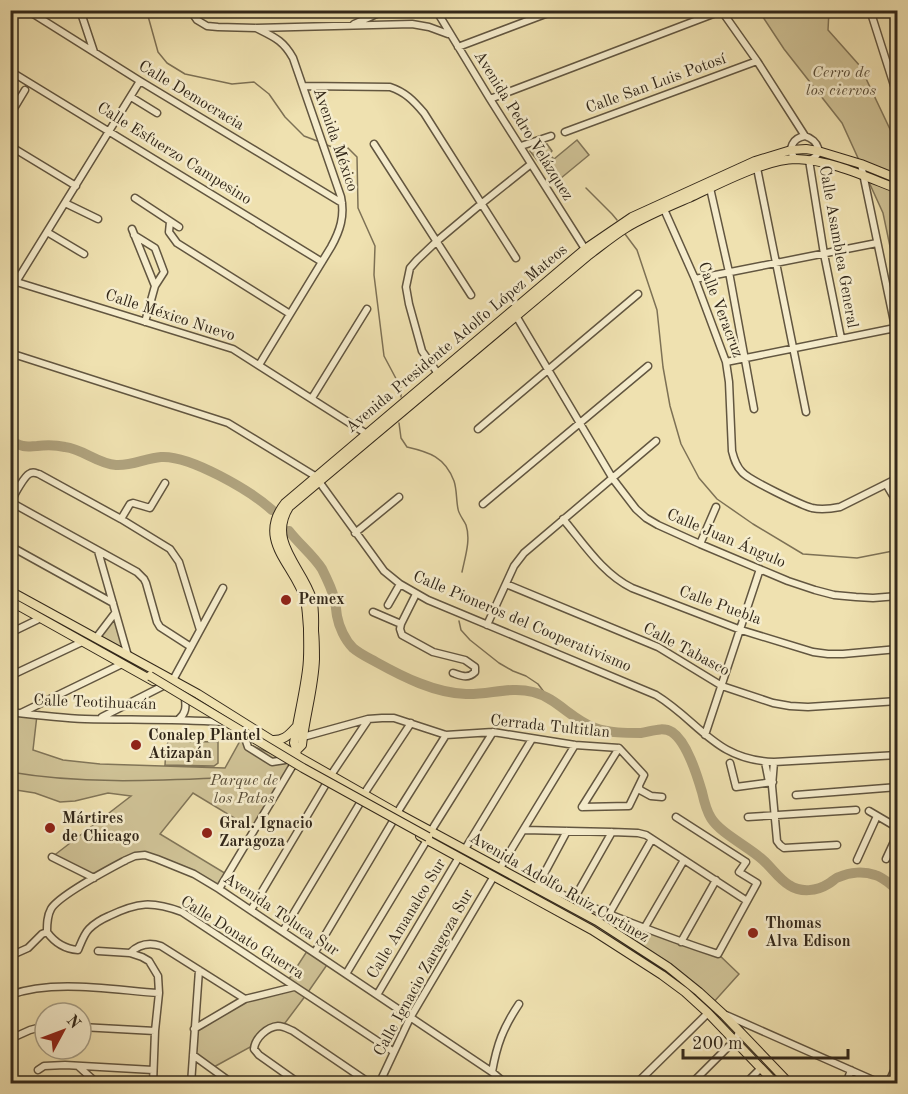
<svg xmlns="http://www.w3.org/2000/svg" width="908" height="1094" font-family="'Old Standard TT',serif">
	<rect width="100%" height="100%" fill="#efe1b0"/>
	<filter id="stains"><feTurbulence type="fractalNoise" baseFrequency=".00333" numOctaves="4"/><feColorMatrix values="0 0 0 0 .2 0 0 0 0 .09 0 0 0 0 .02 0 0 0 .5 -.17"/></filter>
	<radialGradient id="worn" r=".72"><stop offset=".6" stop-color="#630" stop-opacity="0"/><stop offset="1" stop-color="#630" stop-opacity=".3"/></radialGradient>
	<path fill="#cfc296" stroke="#817558" stroke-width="1.5" d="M759,11H829L828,30L860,66L897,144V280L883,213L842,123L784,49Z
		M577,140L589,155L555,183L530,151L547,144L552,151L549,154L554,159Z
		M115,613L128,656L96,638Z
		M10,712L37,715L33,750L63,760L100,764L225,768L240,741L278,756L293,765L254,830L193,793L160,834L228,875L219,889L157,859L135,856L94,878L52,857L131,796L108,793L75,801L60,802L35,793L16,790L11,791Z
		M168,741L218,742V763L214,766L165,765L166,748L167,747Z
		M538,884L718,954L739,974L712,1004L699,992Z
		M309,948L329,962L306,995L282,1027H274L254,1045L212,1068L193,1055L194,1029L245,999L293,987L287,982Z"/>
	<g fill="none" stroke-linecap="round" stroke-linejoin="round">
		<path stroke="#7d7155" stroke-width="1.5" d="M142,10L148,16L158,52L167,63L185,74L232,84L254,82L269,94L285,117L304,136L320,142
			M324,144L335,148H348L357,157L358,208L375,246L374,275L384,356L401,388V397
			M586,188L612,214L617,220
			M625,234L637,250L657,310L663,367L670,406L681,444L699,478L717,499L753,524L803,554L857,558L898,550
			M399,423L401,438L407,447C429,452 445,457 454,481C457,490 456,499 458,509C459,515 464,520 466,525C471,540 465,557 462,572
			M459,621L461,630L470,640L499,663L513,671L526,676L538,684L547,696
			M10,772C80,784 149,781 219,778"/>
		<path stroke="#afa27d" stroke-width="10" d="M10,441C15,443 19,445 23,446C28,447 33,446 37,446C46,445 56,445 65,447C83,449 98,464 116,465C132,466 146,458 161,457C190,455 251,491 272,510
			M289,531C299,544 313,555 322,569C326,577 332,589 334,598C336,604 336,610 337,616C339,627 345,640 353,648C360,654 369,658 376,662C403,677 435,693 466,694C488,695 511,686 533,692C557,698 572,720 595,728C609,733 626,733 641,733C650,732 662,726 672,732C687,742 697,775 702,792C704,801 706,810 711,818C720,833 749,847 763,860C772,868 779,879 789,885C801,893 817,891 828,884C832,882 835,878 839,877C850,872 864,871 875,875C883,877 891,885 898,890"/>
		<defs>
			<path id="minor" d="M27,10L140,81L342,203
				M80,10L94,52
				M190,10L197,20L207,26L218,27L256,28L412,24L429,27L448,34
				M436,10L490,99L587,252
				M721,10L757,61L805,136C818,140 825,155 809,160L824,254L841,338
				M870,10L898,98
				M354,24L386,10
				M256,28C274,37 283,40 293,58L341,197C345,216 340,231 331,247L259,365
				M458,47L556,10
				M10,71L322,262
				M303,86L390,87C405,92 413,100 424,113L516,258
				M131,97L157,113
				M490,99L721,11
				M10,115L25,90
				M565,132L757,61
				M374,144L471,295
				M10,146L76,186
				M521,146L551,136
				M795,159C787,148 793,138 805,136
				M861,164L898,341
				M757,168L806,412
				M710,188L729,272L754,409
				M135,198L179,227
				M65,203L98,219
				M663,207L695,279L726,362L729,382L732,451C734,459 736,466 742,472C749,480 801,505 812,508C822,510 830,509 840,507L898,478
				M170,222L169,232L177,243L290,314
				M132,229L155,286
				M47,232L84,254
				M134,235L155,248L164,272L155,286L145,322
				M695,279L877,243
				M10,280L233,349L370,436
				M16,282L140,81
				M515,314L613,479L636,509L646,518L658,525L700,544L788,581L815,590L834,595L856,597L873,598L898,596
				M10,353L228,423L315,476L384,571L400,584L428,600L656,695C700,722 715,760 774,762L898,755
				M726,362L895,328
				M439,375L422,351L409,304L406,287L410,268L417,260L437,241L481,204L531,164
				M312,398L367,309
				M478,429L638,294
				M886,484L898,504
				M483,504L648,366
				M121,519L130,504L133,503L150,508L165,483
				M563,519C584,544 603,574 632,588L741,630L813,652L828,654H843L898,649
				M355,533L399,497
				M700,544L716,507
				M10,546L113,603
				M98,551L128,656
				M506,584L658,647L722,686L773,703L790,706L808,707L898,701
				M416,594L401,624L400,629L402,635L433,652L465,660L475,667V672C468,679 462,676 453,673
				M388,605L400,584
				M373,612L401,624
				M487,625L514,566L524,553L656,441
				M10,633L41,618
				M96,638L115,613
				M191,647L160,627L157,622L146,583L144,579L137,572L14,504C14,502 13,500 13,499C14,494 25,476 29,474C33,471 35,473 39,474L121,519L170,549L179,562L200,630
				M10,676L82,642
				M173,680L223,588
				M10,712C35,715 60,718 85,719C131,720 176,719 221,722
				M21,713L122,664
				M102,717L163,686
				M179,719C186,713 186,707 185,699
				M244,735L248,747L272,762L285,760
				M705,735L760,569
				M303,737L368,719L382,718H394L446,735L493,732L575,745L619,748L644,775L629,806L582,807
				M765,762L769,782L772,785
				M774,762L772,786L777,841L780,845L784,848L837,845
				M730,763L736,787L773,782
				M331,775L368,720
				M639,787L640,790L651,796L662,797
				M364,794L411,723
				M796,795L898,787
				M582,807L619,748
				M869,811L898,828
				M397,813L446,735
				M748,817L856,810
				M524,830L612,832L638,833L646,835L747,901
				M431,831L493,732
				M465,849L532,739
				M52,857L94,878
				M886,859L898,833
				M857,860L877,816
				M500,868L575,745
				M538,884C597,910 657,934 718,954L757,883L739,872L746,862L676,817
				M538,885L567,831
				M219,889L293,765
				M574,899L612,832
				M251,910L326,784
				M609,914L652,839
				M645,927L684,860
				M283,931L360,803
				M47,932C47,924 47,916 51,909C59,895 111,868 126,860L135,856L145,855L157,859L194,874L219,889L492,1072L506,1084
				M47,932C55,943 64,949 78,950C81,943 84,934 89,929C95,923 102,919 109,916C138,902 152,901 182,912L394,1052
				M681,942L716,880
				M98,951L130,953L142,957L149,961L158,976L159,993L155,1031L153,1084
				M315,952L393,821
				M130,953C139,944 149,942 161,946L245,999
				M10,956L28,948L42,934L47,932
				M346,974L427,840
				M10,995C54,979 113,990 159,993
				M377,995L459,857
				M726,1015L882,1084
				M81,1027L155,1031
				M194,1029L245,999L294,987
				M10,1039L30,1030L45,1026
				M193,1055L233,1084
				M78,1066L98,1084
				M38,1070L44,1066L65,1065L153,1070
				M492,1072C497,1044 503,1028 519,1004
				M191,1084L199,970
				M300,1084L259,1055L254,1049C255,1038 267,1027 278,1026C284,1026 288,1029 293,1031L371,1084
				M379,1084L410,1018L494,876
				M636,1084L708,1013
				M691,1084L735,1040L740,1031
				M745,1084L761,1068
				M846,1084L851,1070
				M888,1084L898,1062"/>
			<path id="major" d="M10,591L198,694L297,756L397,813L597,921L668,967L699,992L723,1014L790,1084
				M10,601L153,681
				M271,740C283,741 288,736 296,727
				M297,750L302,745C305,716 314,688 315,659C315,650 315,640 314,631C314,621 315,610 312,599C303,568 267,542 289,507L589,255C601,246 613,236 626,228C646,216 668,207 689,198C717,185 766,159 796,159C831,160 866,177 898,189
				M293,765C297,756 298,752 294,743C298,718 304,694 307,670C309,656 308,642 308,628C307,618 307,609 305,600C296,566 255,541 285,503L585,249L632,217L755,161L791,150L806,149L818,151L861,164L898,179
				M420,836L592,930L662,975L685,992L708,1013L776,1084"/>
		</defs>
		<use href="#minor" stroke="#625640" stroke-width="9"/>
		<use href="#major" stroke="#33281a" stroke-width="10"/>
		<use href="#minor" stroke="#f5eccc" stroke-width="6"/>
		<use href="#major" stroke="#efe1b0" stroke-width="8"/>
		<defs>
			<path id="major-bridge" d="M150,676L303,768L428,837"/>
		</defs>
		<use href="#major-bridge" stroke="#33281a" stroke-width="10" stroke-linecap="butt"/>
		<use href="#major-bridge" stroke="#efe1b0" stroke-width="8"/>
	</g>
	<g fill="#8f2418" stroke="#f5eccc" stroke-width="2">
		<circle cx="286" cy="600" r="6"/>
		<circle cx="136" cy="745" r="6"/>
		<circle cx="50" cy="828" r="6"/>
		<circle cx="207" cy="833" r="6"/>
		<circle cx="753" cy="933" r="6"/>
	</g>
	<g text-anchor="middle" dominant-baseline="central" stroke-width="5" stroke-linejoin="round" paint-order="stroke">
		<g font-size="16" font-style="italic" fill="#5a4e39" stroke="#f5eccc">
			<text x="841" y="73">Cerro de<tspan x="841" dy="18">los ciervos</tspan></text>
			<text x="244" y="781">Parque de<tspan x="244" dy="18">los Patos</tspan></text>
		</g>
		<g font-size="16" fill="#33281a" stroke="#f5eccc">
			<text transform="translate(656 84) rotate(-20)">Calle San Luis Potosí</text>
			<text transform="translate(191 96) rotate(31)">Calle Democracia</text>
			<text transform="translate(523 126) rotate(58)">Avenida Pedro Velázquez</text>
			<text transform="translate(335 140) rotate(71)">Avenida México</text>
			<text transform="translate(174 154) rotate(32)">Calle Esfuerzo Campesino</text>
			<text transform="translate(838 247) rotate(80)">Calle Asamblea General</text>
			<text transform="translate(720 310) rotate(69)">Calle Veracruz</text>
			<text transform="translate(170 316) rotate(18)">Calle México Nuevo</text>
			<text transform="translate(457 339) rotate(-40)">Avenida Presidente Adolfo López Mateos</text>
			<text transform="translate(726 539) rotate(23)">Calle Juan Ángulo</text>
			<text transform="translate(720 606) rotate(20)">Calle Puebla</text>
			<text transform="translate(522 622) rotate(23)">Calle Pioneros del Cooperativismo</text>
			<text transform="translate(686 650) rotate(28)">Calle Tabasco</text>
			<text transform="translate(95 703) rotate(2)">Calle Teotihuacán</text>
			<text transform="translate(550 727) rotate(6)">Cerrada Tultitlan</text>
			<text transform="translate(559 888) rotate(30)">Avenida Adolfo Ruiz Cortinez</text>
			<text transform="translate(281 915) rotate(34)">Avenida Toluca Sur</text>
			<text transform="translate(407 919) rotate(-59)">Calle Amanalco Sur</text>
			<text transform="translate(242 938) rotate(32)">Calle Donato Guerra</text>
			<text transform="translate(424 973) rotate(-61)">Calle Ignacio Zaragoza Sur</text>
		</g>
		<g font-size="16" font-weight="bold" fill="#33281a" stroke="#f5eccc" text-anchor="start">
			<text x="298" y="600">Pemex</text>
			<text x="148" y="736">Conalep Plantel<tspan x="148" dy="18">Atizapán</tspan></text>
			<text x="62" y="819">Mártires<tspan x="62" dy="18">de Chicago</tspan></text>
			<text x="219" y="824">Gral. Ignacio<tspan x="219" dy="18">Zaragoza</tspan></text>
			<text x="765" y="924">Thomas<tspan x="765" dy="18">Alva Edison</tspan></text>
		</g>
	</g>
	<rect width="908" height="1094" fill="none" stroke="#efe1b0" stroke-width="36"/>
	<rect x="12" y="12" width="884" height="1070" fill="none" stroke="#33281a" stroke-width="3"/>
	<rect x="18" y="18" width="872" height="1058" fill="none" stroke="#33281a" stroke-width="1.5"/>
	<g transform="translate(63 1031) rotate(49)"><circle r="28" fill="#f5eccc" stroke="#a79e85" stroke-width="1.5"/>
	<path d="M0-4.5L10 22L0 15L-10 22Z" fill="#8f2418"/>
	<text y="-9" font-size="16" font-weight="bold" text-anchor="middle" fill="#33281a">N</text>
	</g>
	<path d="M683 1049v9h165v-9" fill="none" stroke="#33281a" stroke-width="3"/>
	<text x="692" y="1049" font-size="18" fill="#33281a" stroke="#f5eccc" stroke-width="4.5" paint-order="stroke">200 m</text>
	<rect width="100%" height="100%" filter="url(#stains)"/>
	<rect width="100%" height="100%" fill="url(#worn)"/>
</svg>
